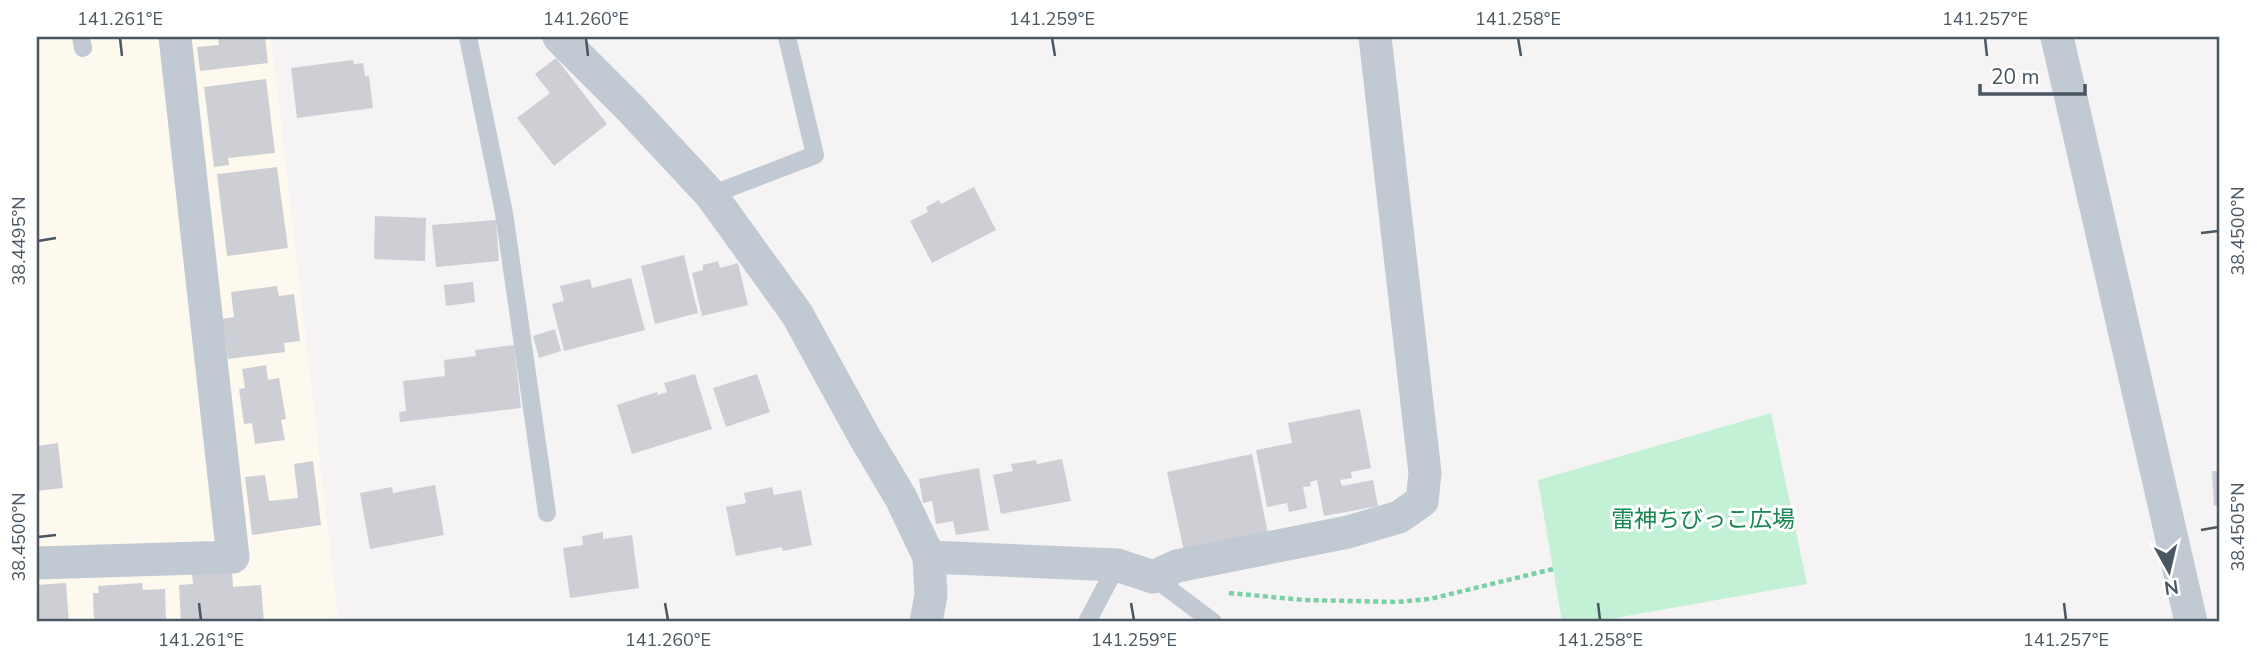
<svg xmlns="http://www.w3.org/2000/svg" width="2257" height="659" font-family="'Nunito Sans','Noto Sans JP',sans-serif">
	<rect width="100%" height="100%" fill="#f5f3f3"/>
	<path fill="#fdf9ef" d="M37,37H271L338,617L319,622H37Z"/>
	<path fill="#c3f1d5" d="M1771,413L1807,584L1593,622H1562L1538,480Z"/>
	<path fill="#cdcfd5" d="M218,37H265L268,63L200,71L197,47L219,45Z
		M556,58L607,124L554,166L517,118L550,93L535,74Z
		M353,60L354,64L363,63L365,76H369L373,108L297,118L291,68Z
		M266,79L275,153L228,158L229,165L214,167L204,87Z
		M277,167L288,248L227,256L217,174Z
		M974,187L996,230L932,263L910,221L928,212L926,207L939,200L941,204Z
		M375,216L426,218L425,261L374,259Z
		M496,220L499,261L436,267L432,225Z
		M684,255L698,313L655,324L641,266Z
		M718,261L720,268L738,263L748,305L702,316L692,273L703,270V265Z
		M631,278L645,330L564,351L552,304L564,301L560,286L590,279L592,288Z
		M473,282L475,302L446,306L444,285Z
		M277,286L279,296L294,294L300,341L284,343L285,352L228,359L222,319L234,317L231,292Z
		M555,329L561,351L539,358L533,336Z
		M514,345L521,408L400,422L399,412L406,411L403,381L445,376L444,360L476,356L475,350Z
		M266,365L268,380L279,378L286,419L281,420L285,440L255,444L252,423L244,424L239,389L245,388L242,369Z
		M695,374L712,429L632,454L617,405L657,392L658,395L667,392L664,383Z
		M757,374L770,412L726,427L713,388Z
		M1360,409L1371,468L1351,472L1352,478L1340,480L1342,486L1373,480L1378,506L1324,516L1317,480L1310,482L1311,486L1303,487L1307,508L1289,512L1287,503L1267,507L1256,450L1292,443L1288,423Z
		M58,443L63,488L37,491V446Z
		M1252,454L1269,539L1185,556L1167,472Z
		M1062,459L1071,501L1001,514L993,475L1013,471L1011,464L1036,460L1037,464Z
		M313,461L321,525L252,535L245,477L265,475L269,501L298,498L294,464Z
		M979,468L989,530L956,535L953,521L936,524L932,501L923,503L919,479Z
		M2212,471H2220V505L2214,506Z
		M435,485L444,535L370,549L360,493L392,487L393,493Z
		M772,487L774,495L801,490L812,545L783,551L782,547L736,556L726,507L746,503L744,493Z
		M603,532V539L632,535L639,588L570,598L563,548L583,545L582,536Z
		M232,571L233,587L261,585L264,622H181L179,585L193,584L192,574Z
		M66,583L69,622H37V585Z
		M142,583L143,590L165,589L166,622H94L93,593H99L98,586Z"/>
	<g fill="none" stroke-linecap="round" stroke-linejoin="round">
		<path stroke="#7ad0a6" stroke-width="4.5" stroke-dasharray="5 3.5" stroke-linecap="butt" d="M1229,593L1304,600L1397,602L1430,599L1553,569"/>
		<path stroke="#c1cad2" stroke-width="18" d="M81,37L83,48
			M468,37L504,213L547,513
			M711,195L815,155L787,37
			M1153,577L1213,622
			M1087,622L1117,565"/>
		<path stroke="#c1cad2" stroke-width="33" d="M559,37L630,108L711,195L797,314L864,436L901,498L929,557L931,595L926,622
			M2057,37L2191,622
			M929,557L1117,565L1153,577L1177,566L1348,532L1399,517L1422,501L1425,473L1375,37
			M37,563L233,557L175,37"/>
	</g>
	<path fill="none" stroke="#4a5661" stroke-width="2.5" d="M120,38L122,56M586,38L588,56M1052,38L1055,56M1518,38L1521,56M1985,38L1987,56M2201,233L2218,231M38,241L56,238M2201,530L2218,527M38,537L56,535M199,603L201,620M665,603L668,620M1131,603L1134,620M1598,603L1600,620M2064,603L2066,620"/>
	<g text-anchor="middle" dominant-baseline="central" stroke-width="6" stroke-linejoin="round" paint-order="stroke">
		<g font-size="23" fill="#17864f" stroke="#fff">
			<text x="1703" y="519">雷神ちびっこ広場</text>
		</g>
	</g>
	<rect width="2257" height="659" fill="none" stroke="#ffffff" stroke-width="77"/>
	<g transform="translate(2169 571) rotate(172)" stroke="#ffffff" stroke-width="5" paint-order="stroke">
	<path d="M0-5L12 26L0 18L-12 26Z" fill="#4a5661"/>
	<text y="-10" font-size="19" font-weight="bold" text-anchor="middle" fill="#4a5661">N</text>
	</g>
	<path d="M1980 84v10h105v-10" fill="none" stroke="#4a5661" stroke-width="3.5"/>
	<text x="1991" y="84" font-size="21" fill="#4a5661" stroke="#ffffff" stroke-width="5" paint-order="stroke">20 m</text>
	<rect x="38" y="38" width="2180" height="582" fill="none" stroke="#4a5661" stroke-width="2.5"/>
	<g font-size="18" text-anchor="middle" fill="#4a5661">
		<text x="120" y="25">141.261°E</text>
		<text x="586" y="25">141.260°E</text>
		<text x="1052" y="25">141.259°E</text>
		<text x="1518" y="25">141.258°E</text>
		<text x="1985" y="25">141.257°E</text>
		<text transform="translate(2238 231) rotate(-90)" y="6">38.4500°N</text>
		<text transform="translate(19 241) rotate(-90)" y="6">38.4495°N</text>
		<text transform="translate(2238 527) rotate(-90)" y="6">38.4505°N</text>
		<text transform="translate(19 537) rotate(-90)" y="6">38.4500°N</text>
		<text x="201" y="646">141.261°E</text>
		<text x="668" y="646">141.260°E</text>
		<text x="1134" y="646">141.259°E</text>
		<text x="1600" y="646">141.258°E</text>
		<text x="2066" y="646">141.257°E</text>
	</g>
</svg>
